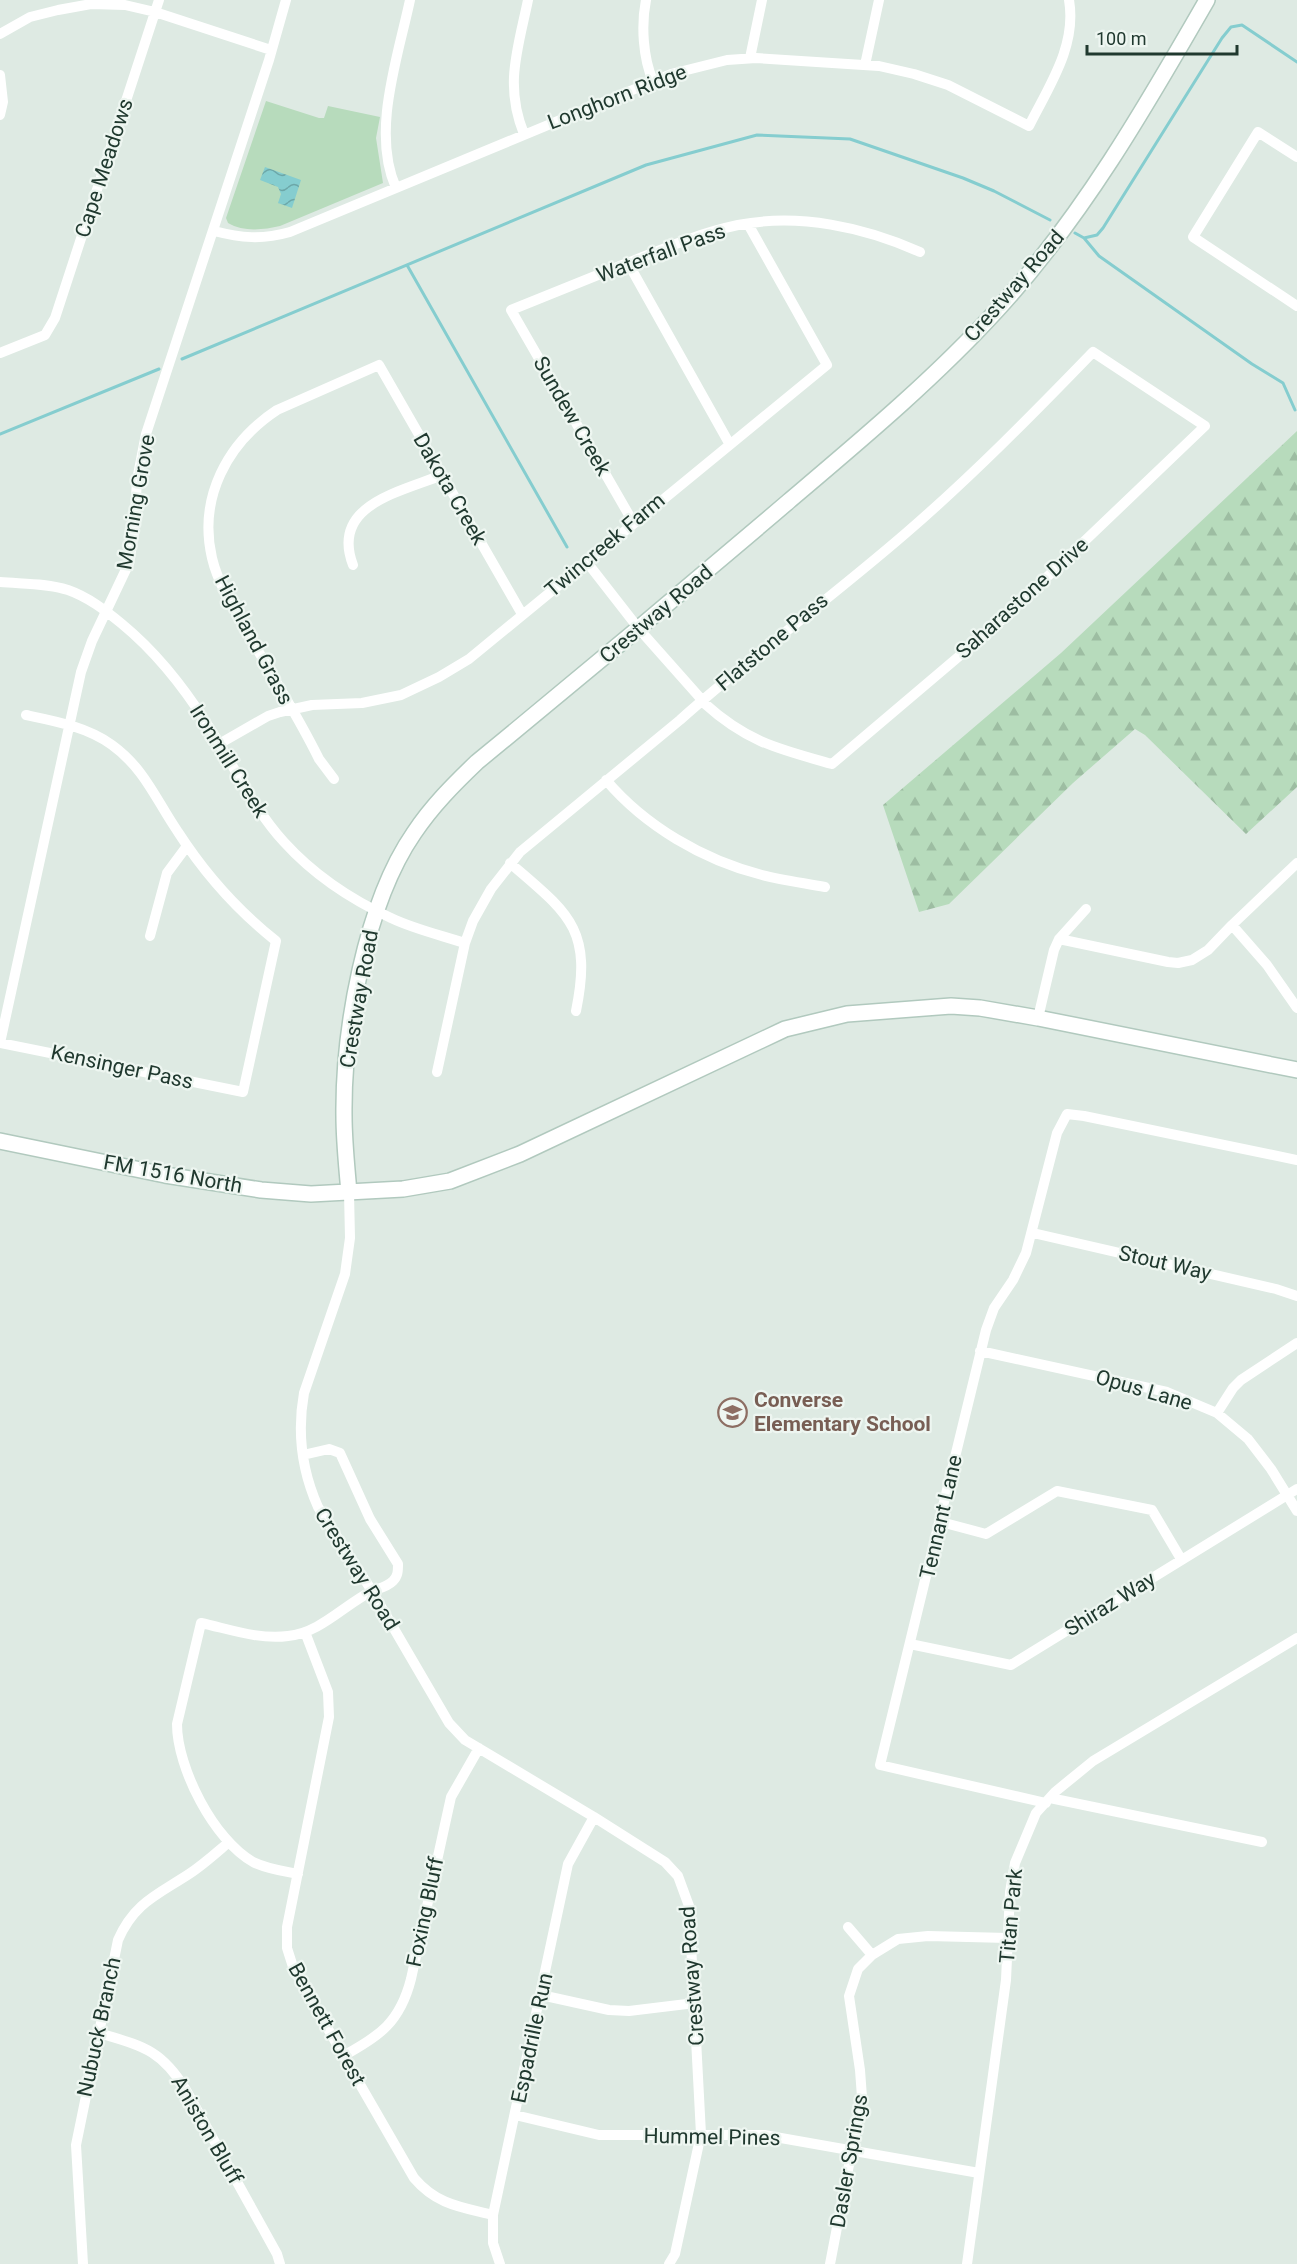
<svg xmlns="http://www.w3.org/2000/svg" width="1297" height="2264" font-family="Roboto,sans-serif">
	<defs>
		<pattern id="forest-firs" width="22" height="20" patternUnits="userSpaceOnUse" patternTransform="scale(1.5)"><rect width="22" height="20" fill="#b7dbbc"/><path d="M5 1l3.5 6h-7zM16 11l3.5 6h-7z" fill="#9dbda2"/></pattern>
		<pattern id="water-waves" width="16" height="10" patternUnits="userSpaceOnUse" patternTransform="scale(1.5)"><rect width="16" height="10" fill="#85cdcf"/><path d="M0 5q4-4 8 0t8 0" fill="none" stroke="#6ca7a8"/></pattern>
	</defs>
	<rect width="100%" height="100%" fill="#deeae3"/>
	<path fill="#b7dbbc" d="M266,101L319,118H324L328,106L380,117L376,138L383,183L280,226C263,230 243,232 228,223L226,218Z"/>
	<path fill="url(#forest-firs)" d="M1297,431V787L1246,834L1145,735L1135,729L1073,783L949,904L919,912L883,805L1061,653Z"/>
	<path fill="url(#water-waves)" d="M265,167L301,180L292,208L278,203L281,194L278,187L260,180Z"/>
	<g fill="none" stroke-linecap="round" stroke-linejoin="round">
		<path stroke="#85cdcf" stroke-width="3" d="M1075,233L1084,238L1097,235L1103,228L1222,38L1231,27L1242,25L1297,62
			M1084,238L1099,256L1252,364L1283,383L1295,410
			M407,265L567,547
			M182,359L646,165L757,135L850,139L963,178L994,191L1050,220
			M0,434L159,369"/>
		<defs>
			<path id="secondary" d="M0,1141L165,1175L261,1190L311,1194L403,1189L450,1181L520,1154L785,1029L847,1014L951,1006L980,1008L1038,1018L1297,1070
				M349,1193C347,1168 344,1142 344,1116C343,1031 365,904 414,833C432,806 454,784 477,762C582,676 686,589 789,501C861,440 934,379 998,309C1082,217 1145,108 1207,0"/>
		</defs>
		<use href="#secondary" stroke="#b1c9be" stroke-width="18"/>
		<path stroke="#fff" stroke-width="10" d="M646,0C641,25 643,58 653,81
			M0,34L30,17L58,10L91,4L125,5L155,12L271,50
			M750,58L762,0
			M865,65L879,0
			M0,75L3,102L0,115
			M524,134C504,85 518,49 528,0
			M1297,157L1258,132L1193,237L1297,306
			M396,188C371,132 398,57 410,0
			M214,231C241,238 262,240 290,232L671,74L727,60L756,58L879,66L914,74L948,85L1029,126C1049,86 1077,46 1069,0
			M628,263L729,443
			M0,353L45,335L55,318L159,0
			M633,522L511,310C551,294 591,278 630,262C665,248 700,233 738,225C799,213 864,227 920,252
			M353,565C330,505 400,492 442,475
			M0,582C22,584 46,583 68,590C88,597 105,610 122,624C156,652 183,686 207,724C233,763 252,807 284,842C313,874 352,900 391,918C414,929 440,935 465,943
			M219,744L268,716L280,712L312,705L362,703L401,695L439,677L469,659L827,365L748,224
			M334,779L319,759C297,714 269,671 245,628C232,606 218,583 212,558C198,498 227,443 277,410L379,365L522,614
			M606,780C645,826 703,860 762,875C782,880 804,883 825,887
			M510,863C568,913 593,928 576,1011
			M1232,925L1267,965L1297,1008
			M150,936L167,873L187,846
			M1059,939L1168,962L1178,963L1192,960L1208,950L1232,925L1297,863
			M1038,1018L1054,950L1059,939L1086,909
			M0,1043L81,672L92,641L129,563L134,532L137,480L146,434L269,60L286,0
			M0,1043L243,1092L276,941C237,910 205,874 178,832C156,800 145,769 112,745C87,727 55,721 26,715
			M437,1072L465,943L473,921L491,889L520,852L680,720C753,655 832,597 906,533C971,477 1033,414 1093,352L1205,426L1003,619L832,764C778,749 747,742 704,703L702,700L639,629L586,561
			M349,1193L350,1238L345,1274L304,1393C297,1432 302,1471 318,1507L372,1591L449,1723L465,1740L594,1817L665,1862L678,1876L689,1906L701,2134L675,2254L669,2264
			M1033,1233L1276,1289L1297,1296
			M980,1351L1167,1392L1217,1413L1248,1439L1271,1469L1297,1511
			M1217,1413L1233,1388L1241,1380L1297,1343
			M941,1522L986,1534L1057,1491L1152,1510L1181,1559
			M305,1632L328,1692L329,1717L287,1927V1948L294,1970L414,2178C437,2205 461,2207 493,2215
			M910,1644L1011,1665L1297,1489
			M1050,1798L1262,1842
			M1046,1803L880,1765L986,1330L994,1308L1013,1280L1026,1253L1057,1133L1067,1114L1084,1116L1297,1160
			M298,1874C283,1871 267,1869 253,1862C214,1840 177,1768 177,1724L201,1623C229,1629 259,1640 288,1636C320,1633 344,1605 372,1591C380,1588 387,1587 393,1581C398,1576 398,1571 398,1564L370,1519L340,1453L329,1449L303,1455
			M848,1927L872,1955
			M541,1995L609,2010L629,2011L695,2003
			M99,2033C142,2046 161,2049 186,2090L277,2254L280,2264
			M343,2056C380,2036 400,2022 411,1979L451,1797L479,1748
			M515,2115L599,2135H764L979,2173
			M83,2264L76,2145L118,1940C134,1903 157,1895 189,1874C203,1865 216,1853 229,1842
			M500,2264L493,2243V2215L568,1864L594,1817
			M830,2264L862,2097L860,2070L849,1996L858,1969L872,1955L898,1939L928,1936L1008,1938
			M967,2264L1006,1980L1010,1892L1015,1863L1036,1813L1055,1792L1093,1761L1297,1638"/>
		<use href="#secondary" stroke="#fff" stroke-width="15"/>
	</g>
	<defs>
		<symbol id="school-ring" viewBox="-11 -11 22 22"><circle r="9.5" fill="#eef6f1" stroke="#8d6e63" stroke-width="1.5"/><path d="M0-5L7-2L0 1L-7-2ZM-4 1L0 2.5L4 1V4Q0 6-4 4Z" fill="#8d6e63"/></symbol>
	</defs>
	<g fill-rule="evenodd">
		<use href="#school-ring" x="716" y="1396" width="33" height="33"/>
	</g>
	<g text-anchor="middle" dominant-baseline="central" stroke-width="4.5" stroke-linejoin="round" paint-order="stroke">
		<g font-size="21" fill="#20392f" stroke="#eef6f1">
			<text transform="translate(617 97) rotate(-21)">Longhorn Ridge</text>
			<text transform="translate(104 168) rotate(-72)">Cape Meadows</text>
			<text transform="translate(661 253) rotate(-20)">Waterfall Pass</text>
			<text transform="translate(1014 286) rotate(-49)">Crestway Road</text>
			<text transform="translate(572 416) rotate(60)">Sundew Creek</text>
			<text transform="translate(450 489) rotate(60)">Dakota Creek</text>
			<text transform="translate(136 502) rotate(-80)">Morning Grove</text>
			<text transform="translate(605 545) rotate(-40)">Twincreek Farm</text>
			<text transform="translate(1022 598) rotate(-42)">Saharastone Drive</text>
			<text transform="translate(656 614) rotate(-40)">Crestway Road</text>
			<text transform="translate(254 640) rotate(62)">Highland Grass</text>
			<text transform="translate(772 642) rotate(-40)">Flatstone Pass</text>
			<text transform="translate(229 761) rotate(58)">Ironmill Creek</text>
			<text transform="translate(359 999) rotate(-80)">Crestway Road</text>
			<text transform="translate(122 1067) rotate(12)">Kensinger Pass</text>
			<text transform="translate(173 1174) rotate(10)">FM 1516 North</text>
			<text transform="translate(1165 1263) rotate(13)">Stout Way</text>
			<text transform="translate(1144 1390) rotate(16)">Opus Lane</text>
			<text transform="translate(941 1517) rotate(-77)">Tennant Lane</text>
			<text transform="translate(357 1569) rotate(58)">Crestway Road</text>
			<text transform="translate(1110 1604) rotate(-32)">Shiraz Way</text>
			<text transform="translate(425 1912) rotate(-78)">Foxing Bluff</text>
			<text transform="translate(1011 1916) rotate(-85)">Titan Park</text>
			<text transform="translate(692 1976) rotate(-94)">Crestway Road</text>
			<text transform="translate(327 2024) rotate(61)">Bennett Forest</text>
			<text transform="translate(99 2027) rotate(-78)">Nubuck Branch</text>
			<text transform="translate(532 2038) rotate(-78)">Espadrille Run</text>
			<text transform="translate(207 2130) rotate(60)">Aniston Bluff</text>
			<text transform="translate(712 2137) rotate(1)">Hummel Pines</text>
			<text transform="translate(849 2161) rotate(-80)">Dasler Springs</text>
		</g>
		<g font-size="21" font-weight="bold" fill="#785e54" stroke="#eef6f1" text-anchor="start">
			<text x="754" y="1400">Converse<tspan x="754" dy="24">Elementary School</tspan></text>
		</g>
	</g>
	<path d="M1087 45v9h150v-9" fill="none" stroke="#20392f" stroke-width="3"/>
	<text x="1096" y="45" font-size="18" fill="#20392f" stroke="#eef6f1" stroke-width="4.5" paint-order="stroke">100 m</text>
</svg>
